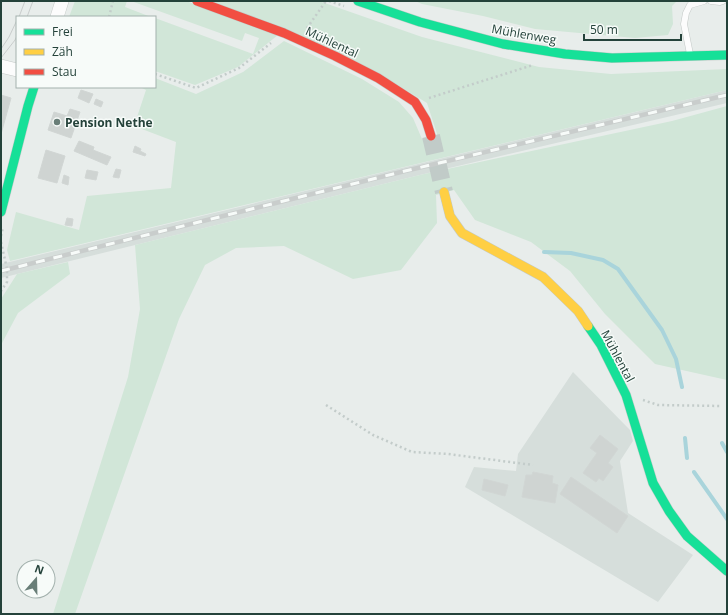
<svg xmlns="http://www.w3.org/2000/svg" width="728" height="615" font-family="'Open Sans',sans-serif">
	<rect width="100%" height="100%" fill="#e8edeb"/>
	<path fill="#d6dedb" d="M727,90V103L424,174L1,278V264Z
		M573,372L630,430L633,441L620,461L628,513L693,555L658,602L465,487L474,467L516,471L518,454Z"/>
	<path fill="#d1e6d8" d="M75,1H127L125,7L151,17H69Z
		M131,1H186L278,35L238,67L195,85L155,71V18L253,54L259,38L245,33L242,41Z
		M206,1H319L422,37L539,67L611,74L727,69V90L10,261L7,250L16,212L79,230L87,196L171,188L176,142L134,126L146,90L140,87H155V78L196,94L243,72L284,41L362,79L399,102L413,118L422,139L438,137L427,103L380,74Z
		M415,1H677L672,6L673,24L668,35L635,38L535,29L483,16L422,4Z
		M727,106V380L655,364L605,314L570,271L531,242L475,220L454,190L436,195L437,223L401,270L353,279L284,246L236,248L205,265L179,319L75,614H53L128,377L140,309L135,245L424,174L672,121Z
		M68,262L70,274L18,313L1,345V299L17,274Z"/>
	<g fill="none" stroke-linecap="round" stroke-linejoin="round">
		<path stroke="#a9d4db" stroke-width="4" d="M544,252L571,253L603,260L618,269L662,330L676,359L682,387
			M685,438L687,458
			M722,443L727,452
			M694,472L727,519"/>
	</g>
	<path fill="#cfd4d2" stroke="#d1d6d4" d="M81,90L93,94L89,103L78,98Z
		M1,95L11,98L1,134Z
		M96,99L103,102L101,107L94,104Z
		M70,109L80,112L71,138L48,130L54,112L67,116Z
		M79,141L94,147L93,150L111,157L107,165L74,151Z
		M135,146L141,149L140,151L146,154L145,156L133,152Z
		M46,150L65,156L57,183L38,178Z
		M116,169L121,170L119,178L113,177Z
		M87,170L98,172L96,180L85,178Z
		M64,175L69,177L68,185L62,183Z
		M67,218L73,219L72,226L65,225Z
		M600,435L618,449L608,463L613,467L603,481L599,478L596,482L583,473L597,453L590,448Z
		M533,472L553,476L552,483L558,485L555,503L522,497L526,475H532Z
		M571,477L628,516L617,533L560,494Z
		M484,479L508,485L505,496L482,490Z"/>
	<g fill="none" stroke-linecap="round" stroke-linejoin="round">
		<path stroke="#c1cbc8" stroke-width="18" stroke-dasharray="18 9" stroke-linecap="butt" d="M431,136L444,192"/>
		<defs>
			<path id="lane" d="M711,1L720,2L723,1
				M690,54L684,24L686,13L690,5L704,1"/>
			<path id="street" d="M57,17L62,1
				M1,66L17,70"/>
			<path id="fast" d="M358,1L420,22L503,44L565,54L612,58L727,55
				M1,212L28,106L34,87
				M588,326L601,345L626,395L653,483L669,511L687,536L727,571"/>
			<path id="slow" d="M444,192L450,216L462,233L543,277L578,311L588,326"/>
			<path id="jam" d="M197,1L284,33L335,56L378,78L415,102L426,120L431,136"/>
		</defs>
		<use href="#lane" stroke="#c5cac8" stroke-width="7"/>
		<use href="#street" stroke="#c5cac8" stroke-width="14"/>
		<use href="#fast" stroke="#c3cbc8" stroke-width="10"/>
		<use href="#slow" stroke="#c3cbc8" stroke-width="10"/>
		<use href="#jam" stroke="#c3cbc8" stroke-width="10"/>
		<path stroke="#c3ccca" stroke-width="2.5" stroke-dasharray="2 3" stroke-linecap="butt" d="M329,1L344,6
			M109,17L113,1
			M307,28L326,1
			M155,74L196,88L239,68L271,43
			M429,98L533,65
			M1,236L3,227
			M1,242L7,269V282L1,291
			M643,400L658,405L722,406
			M326,405L373,435L412,452L448,454L533,465"/>
		<use href="#lane" stroke="#fcfcfc" stroke-width="6"/>
		<use href="#street" stroke="#fcfcfc" stroke-width="13"/>
		<use href="#fast" stroke="#16e098" stroke-width="9"/>
		<use href="#slow" stroke="#ffcf43" stroke-width="9"/>
		<use href="#jam" stroke="#f24e42" stroke-width="9"/>
		<path stroke="#c9cdcc" stroke-width="1" d="M19,17L25,1
			M27,17L33,1
			M1,49L9,37L17,20
			M1,58L15,40L17,36"/>
		<defs>
			<path id="rail" d="M1,271L405,171L727,95"/>
		</defs>
		<use href="#rail" stroke="#c9cdcc" stroke-width="4.5"/>
		<use href="#rail" stroke="#f7fbf9" stroke-width="3" stroke-dasharray="9" stroke-linecap="butt"/>
	</g>
	<circle fill="#697e78" stroke="#f7fbf9" stroke-width="1.5" cx="57" cy="122" r="4"/>
	<g text-anchor="middle" dominant-baseline="central" stroke-width="3" stroke-linejoin="round" paint-order="stroke">
		<g font-size="12" fill="#24423a" stroke="#f7fbf9">
			<text transform="translate(524 34) rotate(10)">Mühlenweg</text>
			<text transform="translate(332 42) rotate(25)">Mühlental</text>
			<text transform="translate(618 356) rotate(62)">Mühlental</text>
		</g>
		<g font-size="12" font-weight="bold" fill="#24423a" stroke="#f7fbf9" text-anchor="start">
			<text x="65" y="122">Pension Nethe</text>
		</g>
	</g>
	<rect width="728" height="615" fill="none" stroke="#24423a" stroke-width="4"/>
	<rect x="16" y="16" width="140" height="72" fill="#f7fbf9" stroke="#a3b1ad"/>
	<rect x="24" y="29" width="20" height="6" fill="#16e098" stroke="#a3b1ad"/>
	<text x="52" y="36" font-size="12" fill="#24423a">Frei</text>
	<rect x="24" y="49" width="20" height="6" fill="#ffcf43" stroke="#a3b1ad"/>
	<text x="52" y="56" font-size="12" fill="#24423a">Zäh</text>
	<rect x="24" y="69" width="20" height="6" fill="#f24e42" stroke="#a3b1ad"/>
	<text x="52" y="76" font-size="12" fill="#24423a">Stau</text>
	<g transform="translate(36 579) rotate(20)"><circle r="19" fill="#f7fbf9" stroke="#a3b1ad"/>
	<path d="M0-3L7 15L0 10L-7 15Z" fill="#697e78"/>
	<text y="-6" font-size="11" font-weight="bold" text-anchor="middle" fill="#24423a">N</text>
	</g>
	<path d="M584 34v6h97v-6" fill="none" stroke="#24423a" stroke-width="2"/>
	<text x="590" y="34" font-size="12" fill="#24423a" stroke="#f7fbf9" stroke-width="3" paint-order="stroke">50 m</text>
</svg>
